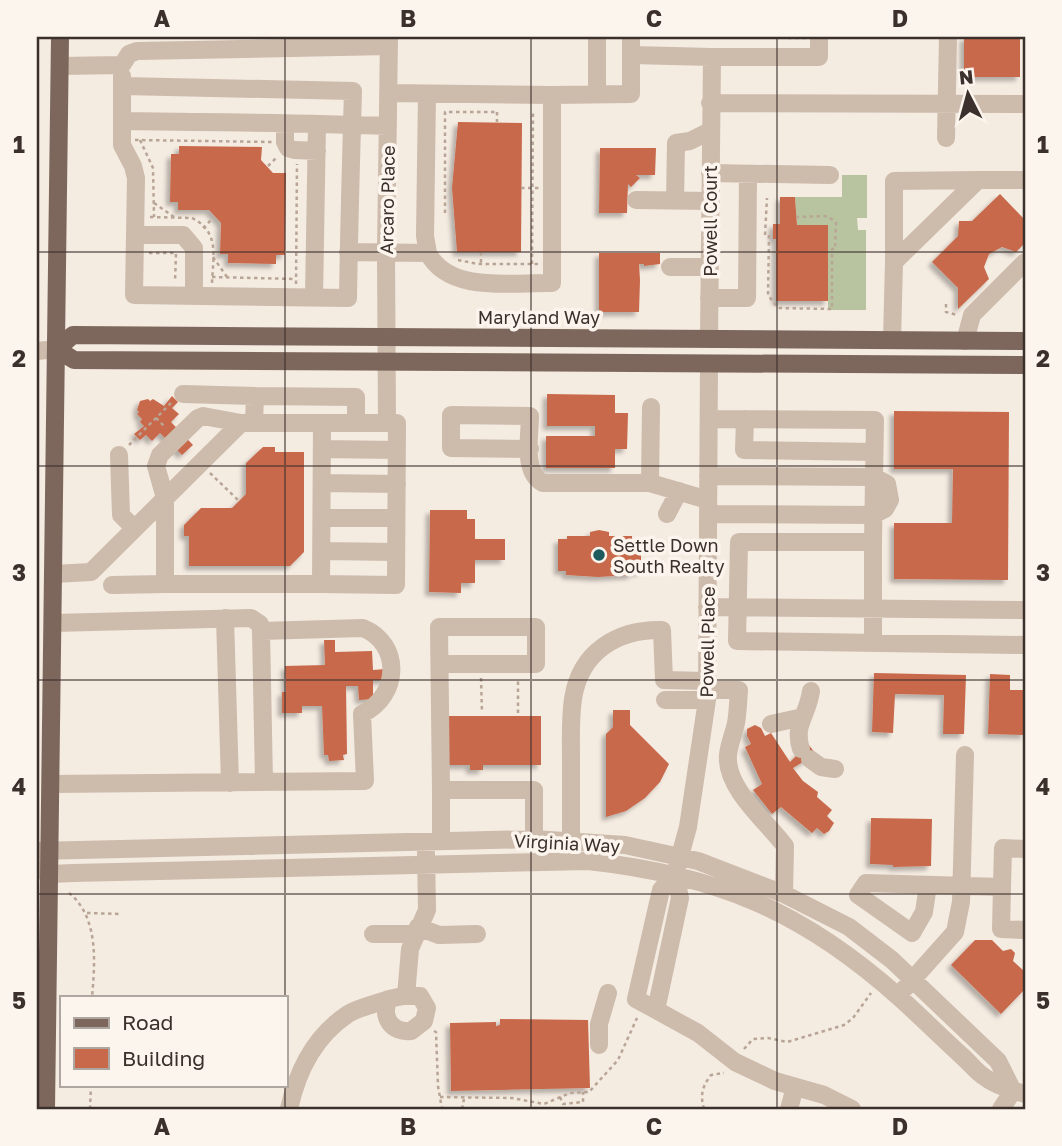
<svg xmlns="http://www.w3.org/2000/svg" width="1062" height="1146" font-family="'Golos Text',sans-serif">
	<defs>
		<filter id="shadow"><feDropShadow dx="-4" dy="4" stdDeviation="2" flood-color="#0004"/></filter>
	</defs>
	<rect width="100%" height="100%" fill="#f4ebe1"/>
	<path fill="#b8c4a0" d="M842,175H867V218H857L858,230H866V310H828V225H797L795,197H842Z"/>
	<path fill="#c8694b" filter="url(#shadow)" d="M964,37H1020V77H964Z
		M458,122L522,123L521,252H457L452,188Z
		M179,146L262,147L261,160L273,173H286L285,255H276V264L228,263V254H220L221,223L209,210H178V202H170L171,154H179Z
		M600,148H656L655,175H636L640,178L631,187L628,184L627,213H599Z
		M1000,194L1025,220V243L1016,252L1002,247L989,254L984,267L989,279L958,309V288L932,262L958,236L959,221H972Z
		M780,197H795L797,225H828V301H776V239H773V224H780Z
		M599,253H660V264L644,266V264H639L640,280L639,312H599Z
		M547,394L615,395V413H628L627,449H615V468H546V436H595V426H547Z
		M172,396L178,402L172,408L179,414L171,422L193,445L182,455L160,433L152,441L146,435L140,440L134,434L144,426L140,422L142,419L137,414L139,412L137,410L140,401L148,399L150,401L153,399L164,406Z
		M894,411L1009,412L1008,580L894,579V523H952L953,469H894Z
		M263,447H275V452H304V552L290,566H189V536H184V525L201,508H232L246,494V463Z
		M430,510H467V519H475V539H505V560H475V583H461V593L429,592Z
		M599,530L609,532V536H632V540H641V572H632V575L598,577L566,575V571H558V539H567V536H590V532Z
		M324,640H335V652L372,651L373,670L386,669V680H373V699L359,700L358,686H346L347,754L343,755L344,760L329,761L328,755H324L322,706H302V713H282V692H286L285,666L325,665Z
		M874,673L966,675L964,734H943L944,695L895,694L893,733L872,732Z
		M990,674L1010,675V690H1025V735L988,734Z
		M613,710H630V725L669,764L660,782L645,798L626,811L606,817V734L613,727Z
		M447,716H541V765H483V770H470V765H448Z
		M755,725L761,728L765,736L771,733L790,762L808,744L816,754L793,768L803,781L818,792L817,797L832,810L827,816L834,823L829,831L824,834L817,828L812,833L781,807L772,814L753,790L762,784L745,747L751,744L747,736V729Z
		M871,818L932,819L931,866L893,867V865L870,864Z
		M975,940H992L1003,951L1011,949L1015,953L1013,961L1024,971L1025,989L1001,1014L951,965Z
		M500,1019L588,1020L590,1088L451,1091L450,1023L496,1022V1026L500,1025Z"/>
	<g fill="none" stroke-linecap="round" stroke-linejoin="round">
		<path stroke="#b9a596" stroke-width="2.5" stroke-dasharray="3.5 3.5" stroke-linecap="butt" d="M648,37L806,38
			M497,112V122
			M135,140L272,142
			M140,140L153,168L154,217
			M268,166L276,158
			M521,188H539
			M154,203L174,217
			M445,213V112H497
			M150,217L192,218C220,232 213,256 212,283
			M203,228L213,218
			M765,235L767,198
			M769,235L768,295L778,308L832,309V249H835L836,223L828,216L796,217
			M481,252V264
			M149,253H176L175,282
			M213,257L227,277
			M458,260L478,264H538
			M532,264L533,112
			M212,277L296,279
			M296,284L297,164
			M946,304V312L957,315
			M156,418L166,428
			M129,445L171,403
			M210,473L239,501
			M481,678L482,713
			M518,713V678
			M69,893C99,917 95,963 92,997
			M87,913L122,914
			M434,1031L436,1032L438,1086L442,1109
			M744,1049L753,1039L768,1038L787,1042L844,1025L853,1018L871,993
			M440,1097L512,1098L544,1104L570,1093L589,1092L618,1060L637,1018
			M560,1097L563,1104L583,1102V1092
			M90,1109L91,1085
			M462,1109L464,1099
			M704,1109C700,1095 702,1087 711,1075L724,1073"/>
		<path stroke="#cdbbac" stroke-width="18" d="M631,55L712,57L709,339
			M712,57H819V37
			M60,66L122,65L129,54L137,51L389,46
			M123,86L353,91C351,160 349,229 348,298L134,295L136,178L133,166L122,145V121C211,122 300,123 388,126
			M388,93L552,95
			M427,94L425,236L428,253
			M597,94V37
			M710,103L1025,104
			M122,121V76
			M285,124V142L288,148L295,150L317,151
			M946,138L948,37
			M710,173L830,175
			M636,200L710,201
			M675,201L676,143L690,141L710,131
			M135,235H183L194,248V296
			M348,252L428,253C449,294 513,282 552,283V95L631,94V37
			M894,262V181L978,180
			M670,267H709
			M314,297L317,124
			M709,298H747L748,174
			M892,340L894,262L978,180H1025
			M965,341L972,315L1025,262
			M37,351L57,349
			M183,394L255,396
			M651,407L650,483L708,500
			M709,419L875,420L873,542
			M745,419L744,450L874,452
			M254,423L255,396L356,397V423H387L386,253L389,37
			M322,423H241L203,416L198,418L160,455L156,466L165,498V584H321L322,423H356
			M322,449L397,450
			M530,449L451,448V415L530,416C530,435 522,472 543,483H650
			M119,455L121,515L134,528
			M708,476L874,477L887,484L890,500L885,509L873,515L708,514
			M322,483L397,484
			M667,514L679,491
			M322,518H396
			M322,551L396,552
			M54,574L91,572L241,423
			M321,584L396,585L397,423H387
			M112,585L165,584
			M707,607L1025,610
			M225,618L230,783
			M261,631L264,782
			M873,643V542H739L737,641L1025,645
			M440,664H536V627H439L441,790
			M707,690H739C738,701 738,712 736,723C734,733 729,744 728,755C725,788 767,822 785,846L784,894
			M665,700H707
			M771,724L803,717
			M801,749C793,725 808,715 811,691
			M810,759L821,767L835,769
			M51,784L365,781L362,714C400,696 402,644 363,628L261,631L260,624L251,618L53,623
			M571,840C571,813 571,786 571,759C571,739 570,719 573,699C580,652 617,629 662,630L664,680L707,681
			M441,841V790H534V839
			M37,851L534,839L625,845L698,861L784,894L849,927L892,960L998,1061L1013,1091
			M37,869L51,874L73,873L588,861C717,875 803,911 900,998C921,1017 941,1037 962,1056C970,1063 977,1073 986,1078C997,1086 1012,1090 1025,1094
			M675,874L661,890L636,999L698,1033L735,1062L775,1081L824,1095L852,1109
			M928,885L924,912L912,933L858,895L866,883L1002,887L1003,848L1025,849
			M1002,887L1001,929L1025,930
			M418,927L439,935L477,934
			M373,934H415
			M905,988L955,932L961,902L965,755
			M403,996H420L427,1008L424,1021L411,1031C392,1033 380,1017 389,999Z
			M406,996L410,949L427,910L426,853
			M656,1010L680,898L675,874L688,827L707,700L709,364
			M599,1045V1024L608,993
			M289,1109C297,1072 315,1036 348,1014C359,1007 376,1004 389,999
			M789,1109L795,1087
			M1001,1109L1013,1091"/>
		<path stroke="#7d675c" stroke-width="18" d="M57,349L73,335L1025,341
			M57,349L74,360L1025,365
			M46,1109L60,37"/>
	</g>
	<path fill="none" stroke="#3b302b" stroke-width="2" stroke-opacity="0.55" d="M285,37V997M531,37V1109M777,37V1109M37,252H1025M37,466H1025M37,680H1025M37,894H1025M285,1085V1109"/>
	<circle fill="#1f5a5e" stroke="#fbf5ee" stroke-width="2.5" cx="599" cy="555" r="7"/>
	<g text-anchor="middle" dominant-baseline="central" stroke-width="7" stroke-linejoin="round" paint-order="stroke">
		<g font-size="18" fill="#3b302b" stroke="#fbf5ee">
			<text transform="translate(387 200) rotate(-89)">Arcaro Place</text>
			<text transform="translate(710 221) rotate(-90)">Powell Court</text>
			<text x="539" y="317">Maryland Way</text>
			<text transform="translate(707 642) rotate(-89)">Powell Place</text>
			<text transform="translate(567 843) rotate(3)">Virginia Way</text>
		</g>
		<g font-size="18" fill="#3b302b" stroke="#fbf5ee" text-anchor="start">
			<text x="613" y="545">Settle Down<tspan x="613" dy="21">South Realty</tspan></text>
		</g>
	</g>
	<rect width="1062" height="1146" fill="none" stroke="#fbf5ee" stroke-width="77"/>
	<rect x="60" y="996" width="228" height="91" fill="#fbf5ee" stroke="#aea6a0" stroke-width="2"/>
	<rect x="74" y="1018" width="35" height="10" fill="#7d675c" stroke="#aea6a0" stroke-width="2"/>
	<text x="122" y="1030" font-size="21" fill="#3b302b">Road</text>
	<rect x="74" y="1048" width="35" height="21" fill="#c8694b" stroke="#aea6a0" stroke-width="2"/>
	<text x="122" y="1066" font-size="21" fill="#3b302b">Building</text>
	<g transform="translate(968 94) rotate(354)" stroke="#fbf5ee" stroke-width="5" paint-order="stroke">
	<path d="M0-5L12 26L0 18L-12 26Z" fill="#3b302b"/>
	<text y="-10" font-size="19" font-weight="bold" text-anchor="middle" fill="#3b302b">N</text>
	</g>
	<rect x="38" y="38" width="986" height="1070" fill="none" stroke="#3b302b" stroke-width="2.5"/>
	<g font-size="23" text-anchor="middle" font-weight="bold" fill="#3b302b">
		<text x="162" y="27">A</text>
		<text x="408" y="27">B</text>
		<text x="654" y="27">C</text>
		<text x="900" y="27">D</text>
		<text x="19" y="153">1</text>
		<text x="1043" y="153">1</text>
		<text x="19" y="367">2</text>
		<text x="1043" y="367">2</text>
		<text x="19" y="581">3</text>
		<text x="1043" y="581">3</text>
		<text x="19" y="795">4</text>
		<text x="1043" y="795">4</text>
		<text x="19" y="1009">5</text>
		<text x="1043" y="1009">5</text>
		<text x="162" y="1135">A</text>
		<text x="408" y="1135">B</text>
		<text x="654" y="1135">C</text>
		<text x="900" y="1135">D</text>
	</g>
</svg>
